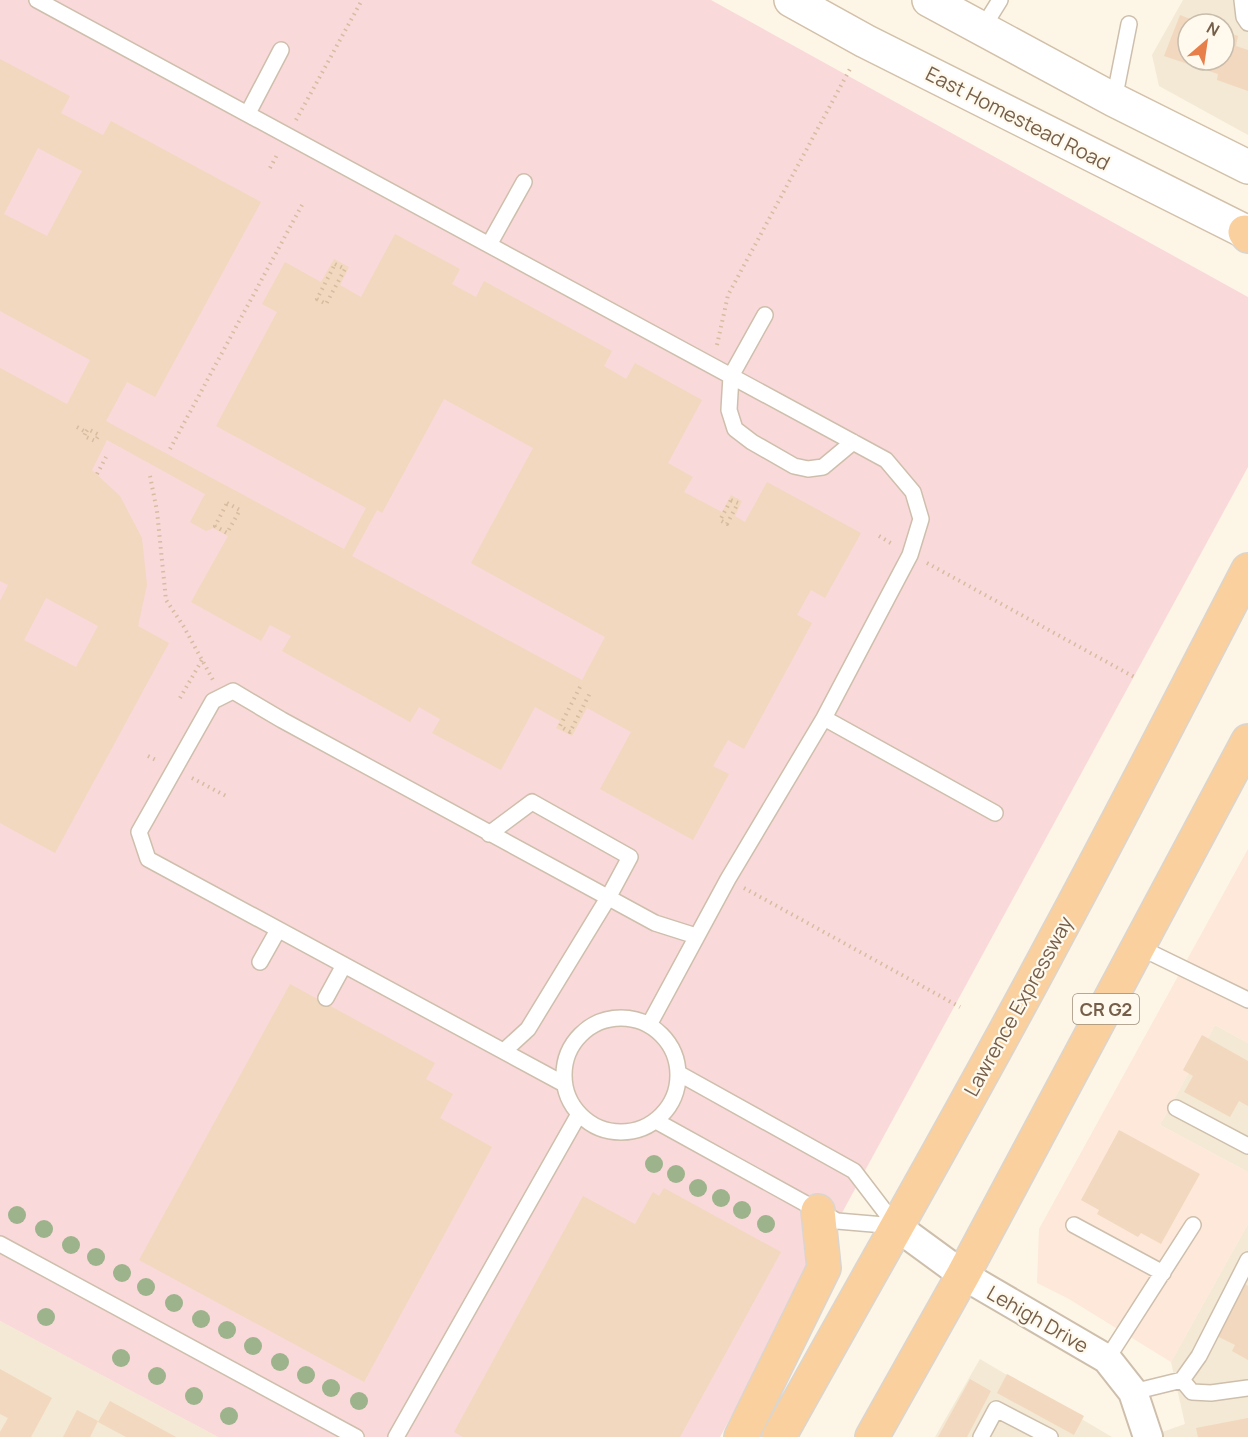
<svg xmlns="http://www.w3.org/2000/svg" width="1248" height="1437" font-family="Manrope,sans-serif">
	<rect width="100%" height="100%" fill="#fdf6e6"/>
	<path fill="#f4e9d4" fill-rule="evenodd" d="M1183,0H1248V135L1159,86L1152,55ZM1188,24H1224V60H1188Z
		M1215,1025L1248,1043V1172L1160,1125Z
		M1248,1224V1437H1148L1185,1424L1171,1362Z
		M0,1321L218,1437H0Z
		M980,1359L1112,1437H935Z"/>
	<path fill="#fde8da" d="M1248,849V1043L1215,1025L1160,1125L1248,1172V1224L1171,1362L1069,1299L1037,1283L1039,1229Z"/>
	<path fill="#fad9da" d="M0,0H711L1248,297V467L720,1437H218L0,1321Z"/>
	<path fill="#f2d8be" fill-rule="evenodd" d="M1180,15L1203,24H1188V60H1224V31L1238,36L1236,46L1248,50V91L1217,80L1218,74L1164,56Z
		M0,59L70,96L61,113L103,135L111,121L261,202L155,397L127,382L106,421L117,427L344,549L366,508L216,426L277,312L262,304L285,262L321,282L334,259L349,267L340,285L361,297L395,234L460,269L452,284L476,297L484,281L612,351L604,366L626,379L635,363L702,400L668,463L693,477L684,492L722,512L731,495L742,501L735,516L745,522L767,482L861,533L825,598L811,590L797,615L812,623L744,749L728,740L713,766L729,774L693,840L600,789L631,732L587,708L572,736L556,728L560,721L535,707L501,770L432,733L440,719L419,707L410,722L282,651L291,636L270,625L261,641L191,602L228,536L213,528L206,531L190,522L205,494L107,440L92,470L120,496L142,538L147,585L138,626L169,643L55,853L0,823V601L8,585L0,581V368L67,404L90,360L0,311ZM38,148L82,171L47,236L4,214ZM444,399L533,448L471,563L605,637L582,680L352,556L377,510L382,513ZM46,598L98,626L76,667L24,640Z
		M290,984L435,1063L426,1079L453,1094L440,1118L492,1147L364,1382L139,1260Z
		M1202,1035L1248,1061V1106L1239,1101L1230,1117L1184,1092L1193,1076L1183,1070Z
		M1119,1130L1200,1174L1161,1244L1141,1233L1138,1237L1097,1214L1099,1210L1081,1200Z
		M664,1188L781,1252L680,1437H463L454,1432L583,1196L635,1224L653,1192L659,1196Z
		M1245,1284L1248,1286V1360L1232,1351L1235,1345L1217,1336Z
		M0,1369L52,1398L31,1437H0V1432L8,1418L0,1414Z
		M1007,1374L1084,1416L1074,1435L997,1393Z
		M970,1379L991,1391L967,1437H938Z
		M110,1401L176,1437H126L98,1422Z
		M77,1410L98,1421L90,1437H63Z
		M1248,1418V1437H1198L1196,1428Z"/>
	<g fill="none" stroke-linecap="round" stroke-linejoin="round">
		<defs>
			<path id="service" d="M37,0L886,460L913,492L921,519L910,555L824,718L728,879L649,1025
				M1242,0L1244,17L1248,23
				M982,29L1000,0
				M1114,100L1129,24
				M248,113L281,50
				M490,243L524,182
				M765,315L731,376L729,410L735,429L752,442L794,466L808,469L823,467L853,442
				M824,718L995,813
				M489,834L532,802L630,857L608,898L528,1029L504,1051
				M1139,947L1248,1000
				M260,962L278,930
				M326,998L344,965
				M564 1075a57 57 0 1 1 114 0a57 57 0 1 1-114 0Z
				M678,1073L854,1171L896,1226
				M564,1084L148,859L139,832L213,701L233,691L282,720L655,923L696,936
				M1176,1108L1248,1146
				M656,1121L837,1221L896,1226
				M1074,1225L1163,1273
				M0,1244L356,1437
				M1107,1359L1193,1225
				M1182,1380L1192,1392L1211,1393L1248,1388
				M1133,1392L1182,1380L1199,1356L1248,1260
				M396,1437L579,1114
				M981,1437L996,1409L1050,1437"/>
			<path id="minor" d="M896,1226L963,1275L1107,1359L1133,1392L1148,1437"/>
			<path id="secondary" d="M791,0L865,41L1248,233
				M929,0L1114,100L1248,167"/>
			<path id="trunk" d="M1245,232L1248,236
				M741,1437L824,1268L818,1211
				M779,1437C871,1271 966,1107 1055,939C1121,817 1184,693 1248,570
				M872,1437L963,1275L1248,741"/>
		</defs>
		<use href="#service" stroke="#cebfac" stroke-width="18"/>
		<use href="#minor" stroke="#cebfac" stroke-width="32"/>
		<use href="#secondary" stroke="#d2c0a9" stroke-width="36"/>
		<use href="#trunk" stroke="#dbd5d0" stroke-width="36"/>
		<path stroke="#d7bca0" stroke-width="4" stroke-dasharray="1.5 4.5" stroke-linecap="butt" d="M296,120L362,0
			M270,168L278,153
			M335,264L345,269L326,304L317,299Z
			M717,345L728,295L851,67
			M77,427L86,432L84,436L95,441L99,435L88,429L86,432
			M170,449L302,205
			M97,474L106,457
			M150,476L157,511L166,600L184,627L213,680
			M731,500L738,503L727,524L720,520Z
			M227,503L240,510L227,533L215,526Z
			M879,536L894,545
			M927,563L1136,678
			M580,687L560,726L570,732L590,693
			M180,698L202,660
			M148,756L158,761
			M192,778L228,797
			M744,888L960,1007"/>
		<use href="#service" stroke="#fff" stroke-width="15"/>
		<use href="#minor" stroke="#fff" stroke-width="28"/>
		<use href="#secondary" stroke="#fff" stroke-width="33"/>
		<use href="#trunk" stroke="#f9d09e" stroke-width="33"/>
	</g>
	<g fill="#9cb38c">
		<circle cx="654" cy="1164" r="9"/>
		<circle cx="676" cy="1174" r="9"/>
		<circle cx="698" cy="1188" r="9"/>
		<circle cx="721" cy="1198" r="9"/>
		<circle cx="742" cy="1210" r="9"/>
		<circle cx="17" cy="1215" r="9"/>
		<circle cx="766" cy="1224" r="9"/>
		<circle cx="44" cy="1229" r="9"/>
		<circle cx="71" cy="1245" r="9"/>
		<circle cx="96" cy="1257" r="9"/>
		<circle cx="122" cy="1273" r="9"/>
		<circle cx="146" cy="1287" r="9"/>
		<circle cx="174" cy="1303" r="9"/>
		<circle cx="46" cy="1317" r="9"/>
		<circle cx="201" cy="1319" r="9"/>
		<circle cx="227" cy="1330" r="9"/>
		<circle cx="253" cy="1346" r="9"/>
		<circle cx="121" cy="1358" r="9"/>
		<circle cx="280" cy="1362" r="9"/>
		<circle cx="306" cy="1375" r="9"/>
		<circle cx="157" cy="1376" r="9"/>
		<circle cx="331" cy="1388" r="9"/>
		<circle cx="194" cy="1396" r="9"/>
		<circle cx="359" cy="1401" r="9"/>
		<circle cx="229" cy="1416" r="9"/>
	</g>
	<g text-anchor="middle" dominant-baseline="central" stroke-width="4.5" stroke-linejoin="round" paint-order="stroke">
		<rect fill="#fffaed" stroke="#9f8e7b" stroke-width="1.5" x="1073" y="994" width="66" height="30" rx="4.5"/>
		<g font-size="18" font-weight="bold" fill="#765f4a">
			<text x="1106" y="1009">CR G2</text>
		</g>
		<g font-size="20" fill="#765f4a" stroke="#fffaed">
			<text transform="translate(1018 118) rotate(27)">East Homestead Road</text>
			<text transform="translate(1018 1006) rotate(-61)">Lawrence Expressway</text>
			<text transform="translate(1038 1319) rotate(30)">Lehigh Drive</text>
		</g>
	</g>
	<g transform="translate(1206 42) rotate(29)"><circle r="28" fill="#fffaed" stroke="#c8bcac" stroke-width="1.5"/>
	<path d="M0-4.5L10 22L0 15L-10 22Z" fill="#e77f4b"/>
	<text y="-9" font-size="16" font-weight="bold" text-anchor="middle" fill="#765f4a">N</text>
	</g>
</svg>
